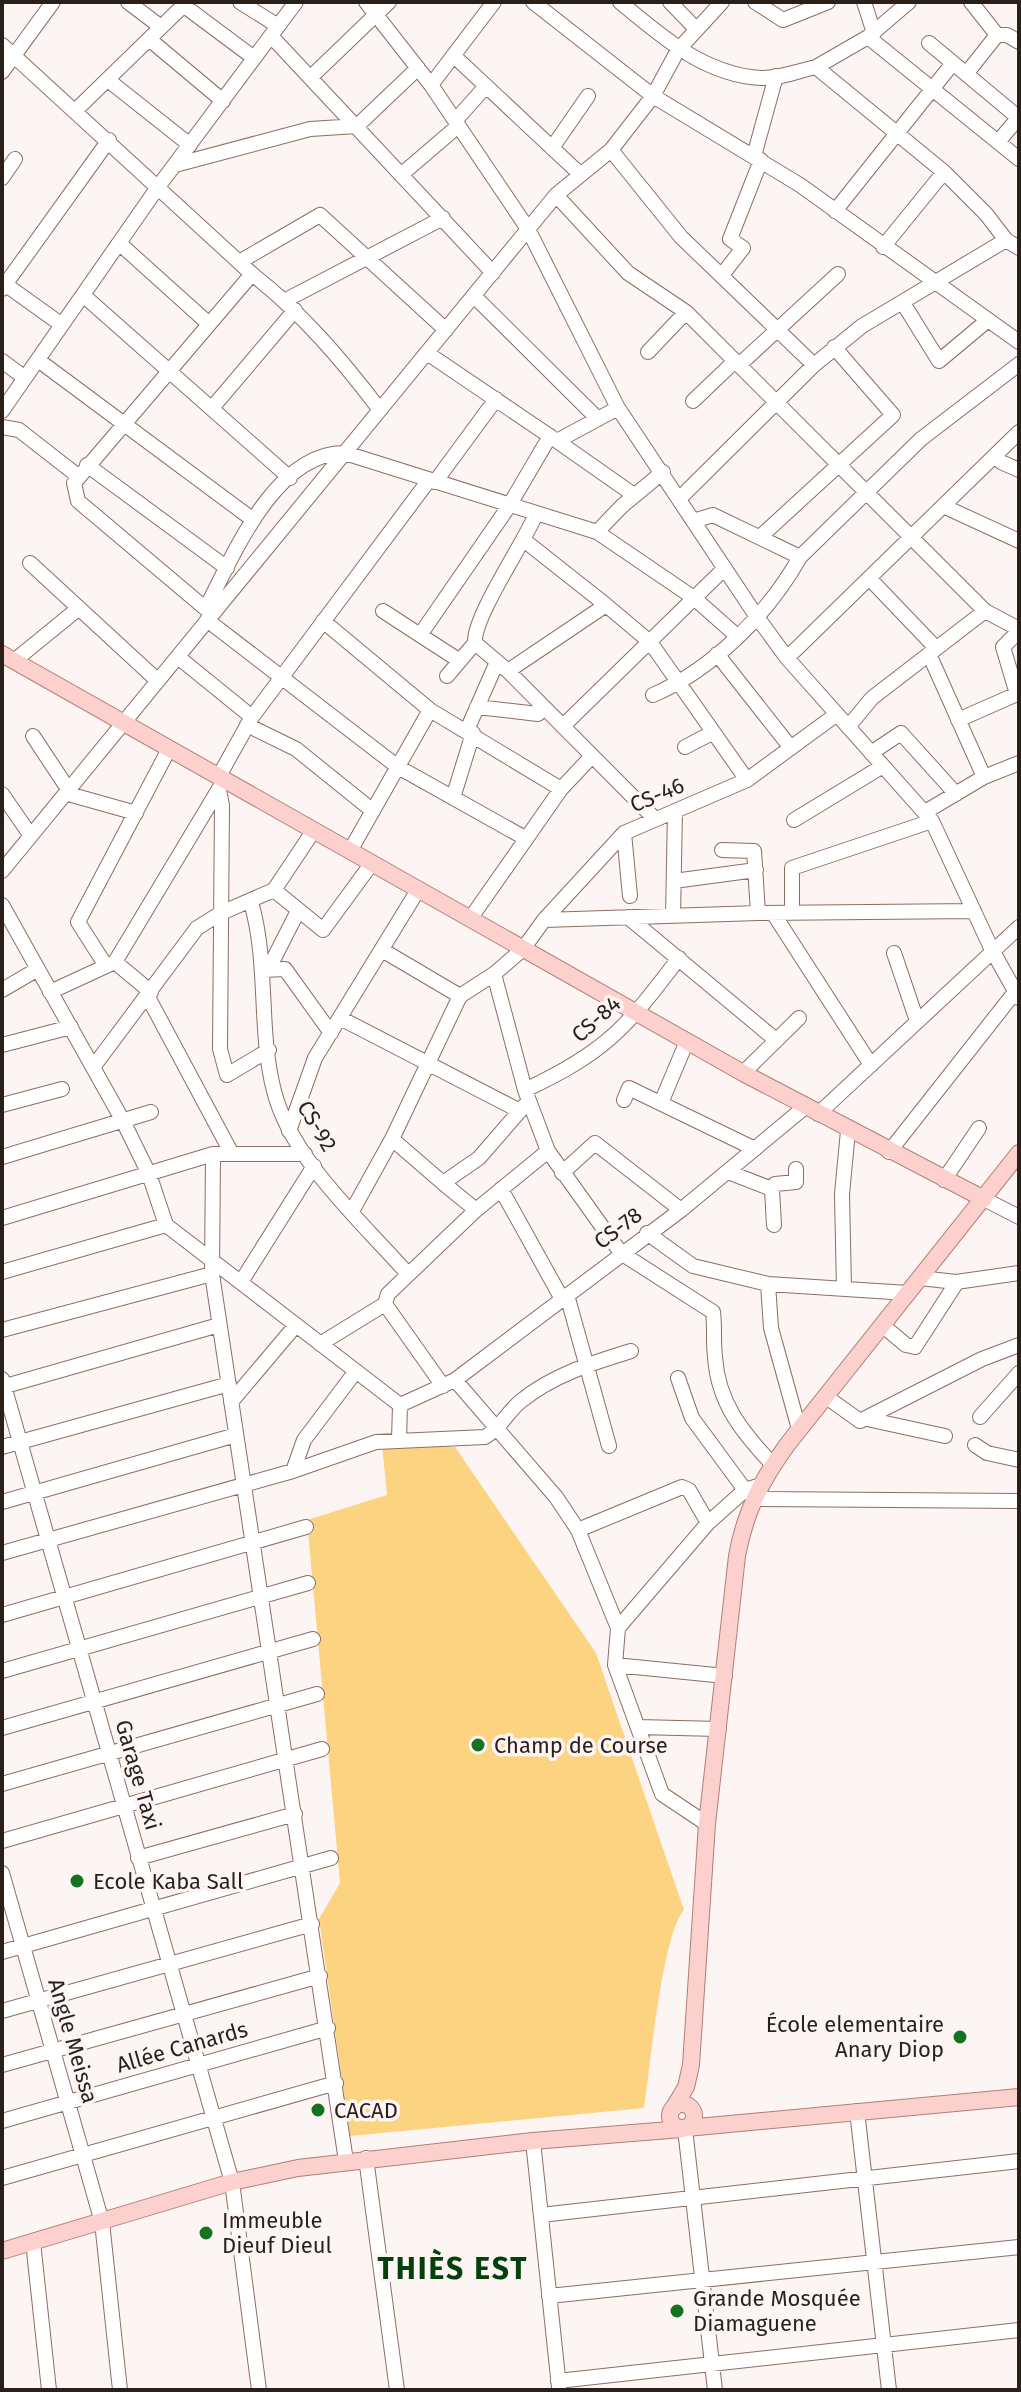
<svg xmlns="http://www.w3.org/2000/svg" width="1021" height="2392" font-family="'Fira Sans',sans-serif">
	<rect width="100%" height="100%" fill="#fcf5f3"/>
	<path fill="#fcd381" d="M382,1445L455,1447L596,1653L684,1910C662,1934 650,2069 644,2108L350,2136L319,1919L340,1883L307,1520L387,1495Z"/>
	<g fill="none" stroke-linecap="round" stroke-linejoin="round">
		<defs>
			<path id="minor" d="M128,2L161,27
				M240,2L278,26
				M366,2L431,85L528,229L618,408L757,617L787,658L932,821L992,950L1019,998
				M533,2L653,96L800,185L1019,342
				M620,2C661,36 704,75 761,78C778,79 798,71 816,67L944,172L986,214L1006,240L1019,248
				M670,2L696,29
				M755,2L783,20L828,2
				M864,2L874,33
				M183,5L254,58
				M997,35H1007L1019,42
				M271,36L493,273
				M868,37L1019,159
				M149,39L223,101
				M929,43L1019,118
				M2,45L252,274C302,313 342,360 380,410
				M454,56L580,174
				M816,67L868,37L909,2
				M2,72L53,2
				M966,74L997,35L971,2
				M311,77L389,2
				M108,80L190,145
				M431,85L494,2
				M76,110L187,2
				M455,121L486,86
				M998,142L1019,117
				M552,148L588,96
				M611,150L681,237L814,365L862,326L1006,240
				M754,156L776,76
				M175,165L310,129L357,126L418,68
				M402,174L458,126
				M2,178L15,159
				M556,195L628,273L686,312L985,611L1019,629
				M835,211L953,63
				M119,243L209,324
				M883,247L944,172
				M239,262L320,215L446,330
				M722,275L743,248L730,239L761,160
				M2,282L62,325
				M2,289L109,140
				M83,295L290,478
				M474,296L598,419
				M286,300L443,218
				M903,303L939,361L988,320
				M648,352L686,312
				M427,353L557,441L618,408
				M38,360L252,519
				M2,361L25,378
				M739,365L838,274
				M693,401L735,361
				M212,408L295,310
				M2,411L158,187L296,2
				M2,427L19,430L78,476
				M557,441L634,495
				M995,455L1001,462L1019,470
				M87,465L227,568
				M435,482L496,399
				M679,499L814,365
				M943,506L1019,541
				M536,514C523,545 473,617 475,643L508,671L606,605L650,642L747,780
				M693,521L713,515L800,557L921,439L1019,364
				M597,532L622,506L663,472
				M760,537L893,415L834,347
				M525,541L606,605
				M30,563L158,681
				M869,578L936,648
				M206,608C233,556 275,452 345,453L597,532L694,598L737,636
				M383,611L460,661
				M212,614L78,501L74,483L252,274
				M207,620L398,767L525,838
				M323,621L430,710L561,789
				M420,635L509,506L550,436
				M717,654L791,748
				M929,654L984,777
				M178,657L252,717
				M787,658L1019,432
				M14,661L79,608
				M508,671L655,819
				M447,676L475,643
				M653,695C713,669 768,614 800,557
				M477,707L538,714L544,707
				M958,720L1017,694L1003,647L1019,631
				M247,725L296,749L373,811
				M563,726L725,568
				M848,727L872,698L985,611
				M467,730L497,662
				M33,736L72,795L136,813
				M685,747L712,733
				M871,753L901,733L956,794
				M219,776L252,717L429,480
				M219,790L222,805L220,1049L227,1075L269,1050
				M2,794L31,836
				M453,798L473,733
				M925,812L984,777L1019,763
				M794,820L883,766
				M624,833L630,896
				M722,850L754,851L758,913
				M350,851L430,710
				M2,871L556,195L611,150L653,96L678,50L722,2
				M674,881L756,870
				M274,890L323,930L372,863
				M251,902C269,964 258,1029 274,1091C291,1159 362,1222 407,1273
				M2,905L123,1121L149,1174L166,1225L400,1405
				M773,913L871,1065
				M792,913V868L932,821
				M673,916L675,811
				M628,917L776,1040
				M470,919L561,789L592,756
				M544,920L758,913L974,911
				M382,950L460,996
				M894,953L917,1021
				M115,962L151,992
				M106,966L78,922L169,749
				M269,968L298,911
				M264,970L285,969L331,1033
				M494,974L525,1090L548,1151L621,1253L713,1312C715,1327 713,1342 715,1357C718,1403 742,1432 773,1465
				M2,990L38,969
				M50,992L115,962L220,787
				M148,997L232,1154
				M340,1018L520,1111
				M2,1045L71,1027
				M94,1066L197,928L221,913L274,890L314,830
				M743,1073L799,1018
				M525,1090C606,1052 626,1028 679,958
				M624,1100L629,1088L755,1149
				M661,1103L687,1041
				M2,1105L62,1089
				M818,1114L1019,927
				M289,1131L315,1058L418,890
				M392,1139L443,1183L479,1158L525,1105
				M889,1152L1015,992
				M213,1154L212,1274L346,2161
				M2,1157L151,1112
				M728,1172L772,1189L775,1184L796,1182V1169
				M562,1173L595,1143L681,1210
				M944,1180L979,1128
				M443,1183L476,1210
				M501,1189L562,1299
				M772,1189L774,1225
				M984,1199L1019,1217
				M352,1211L392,1139L460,996L494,974L523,949L544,920L624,833L747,780L837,714
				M2,1218L213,1154H305
				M647,1233L693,1266L768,1284L908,1293
				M2,1272L166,1225
				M920,1278L956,1282L1019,1273
				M241,1282L314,1166
				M768,1284L771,1328L799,1429
				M844,1289L842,1194L848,1131
				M567,1295L609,1446
				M882,1325L906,1345L915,1347L957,1282
				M2,1330L212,1274
				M320,1344L385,1304
				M678,1378L692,1418L745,1490
				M2,1379L232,2182L259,2390
				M455,1380L556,1497L578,1530L618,1628L615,1665L662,1794L707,1824
				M443,1386L385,1304L388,1294L476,1210L548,1151
				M2,1387L219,1325
				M825,1396L860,1421L982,1359L1019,1345
				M231,1402L296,1325
				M400,1405L455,1380L681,1210L805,1107
				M980,1417L1019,1373
				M867,1419L945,1436
				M399,1440L400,1405
				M975,1445L987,1453L1019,1460
				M2,1447L229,1384
				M293,1471L304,1440L356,1371
				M753,1499L1019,1501
				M2,1502L236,1435
				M578,1530L682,1487L689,1490L708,1523
				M2,1553L293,1471L376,1442L485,1437C501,1428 507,1412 521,1401C553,1375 592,1363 631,1351
				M2,1615L306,1527
				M618,1628L708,1523L745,1490L758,1486
				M615,1665L725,1676
				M2,1671L308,1583
				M638,1727L719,1729
				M2,1728L313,1639
				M2,1784L317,1694
				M2,1841L322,1749
				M138,1858L295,1814
				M2,1873L102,2222L120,2390
				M2,1952L331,1858
				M2,2011L312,1924
				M2,2065L320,1976
				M857,2111L889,2390
				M2,2121L328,2028
				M685,2129L715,2390
				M533,2141L559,2387
				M366,2158L397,2390
				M2,2178L336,2083
				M541,2215L1019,2161
				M33,2242L49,2390
				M549,2296L1019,2247
				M558,2381L1019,2330"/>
			<path id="major" d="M2,654L743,1073L984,1199
				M670 2116a12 12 0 1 1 24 0a12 12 0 1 1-24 0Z
				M673,2109L686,2087L691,2065L707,1824L737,1556C745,1512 761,1481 787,1445L1019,1153
				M687,2128L1019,2097
				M2,2251L232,2182L298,2168L533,2141L682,2129"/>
		</defs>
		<use href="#minor" stroke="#8c6e62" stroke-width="16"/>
		<use href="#major" stroke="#b07e79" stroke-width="18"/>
		<use href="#minor" stroke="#fff" stroke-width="14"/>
		<use href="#major" stroke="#fbd0cd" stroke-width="16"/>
	</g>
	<g fill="#157220" stroke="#fcf5f3" stroke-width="3">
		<circle cx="478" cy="1745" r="8"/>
		<circle cx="77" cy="1881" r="8"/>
		<circle cx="960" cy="2037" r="8"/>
		<circle cx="318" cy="2110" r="8"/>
		<circle cx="206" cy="2233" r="8"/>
		<circle cx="677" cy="2311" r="8"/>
	</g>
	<g text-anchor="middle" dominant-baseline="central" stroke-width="7" stroke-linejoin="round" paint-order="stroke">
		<g font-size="22" fill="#2b1f1a" stroke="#fcf5f3">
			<text transform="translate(657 795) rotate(-23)">CS-46</text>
			<text transform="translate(596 1019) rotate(-42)">CS-84</text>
			<text transform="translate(317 1126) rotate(59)">CS-92</text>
			<text transform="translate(618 1228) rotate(-37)">CS-78</text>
			<text transform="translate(138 1775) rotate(74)">Garage Taxi</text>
			<text transform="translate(73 2041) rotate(74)">Angle Meissa</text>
			<text transform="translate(182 2047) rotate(-16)">Allée Canards</text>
		</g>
		<g font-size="22" fill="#2b1f1a" stroke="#fcf5f3" text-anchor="start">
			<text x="494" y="1745">Champ de Course</text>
			<text x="93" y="1881">Ecole Kaba Sall</text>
			<text x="944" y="2024" text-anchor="end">École elementaire<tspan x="944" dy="25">Anary Diop</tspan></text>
			<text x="334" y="2110">CACAD</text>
			<text x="222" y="2220">Immeuble<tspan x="222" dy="25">Dieuf Dieul</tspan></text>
			<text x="693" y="2298">Grande Mosquée<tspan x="693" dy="25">Diamaguene</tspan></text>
		</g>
		<g font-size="30" font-weight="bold" letter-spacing="2" fill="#04400b" stroke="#fcf5f3">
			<text x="453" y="2269">THIÈS EST</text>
		</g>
	</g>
	<rect width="1021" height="2392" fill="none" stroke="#2b1f1a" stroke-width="8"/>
</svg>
